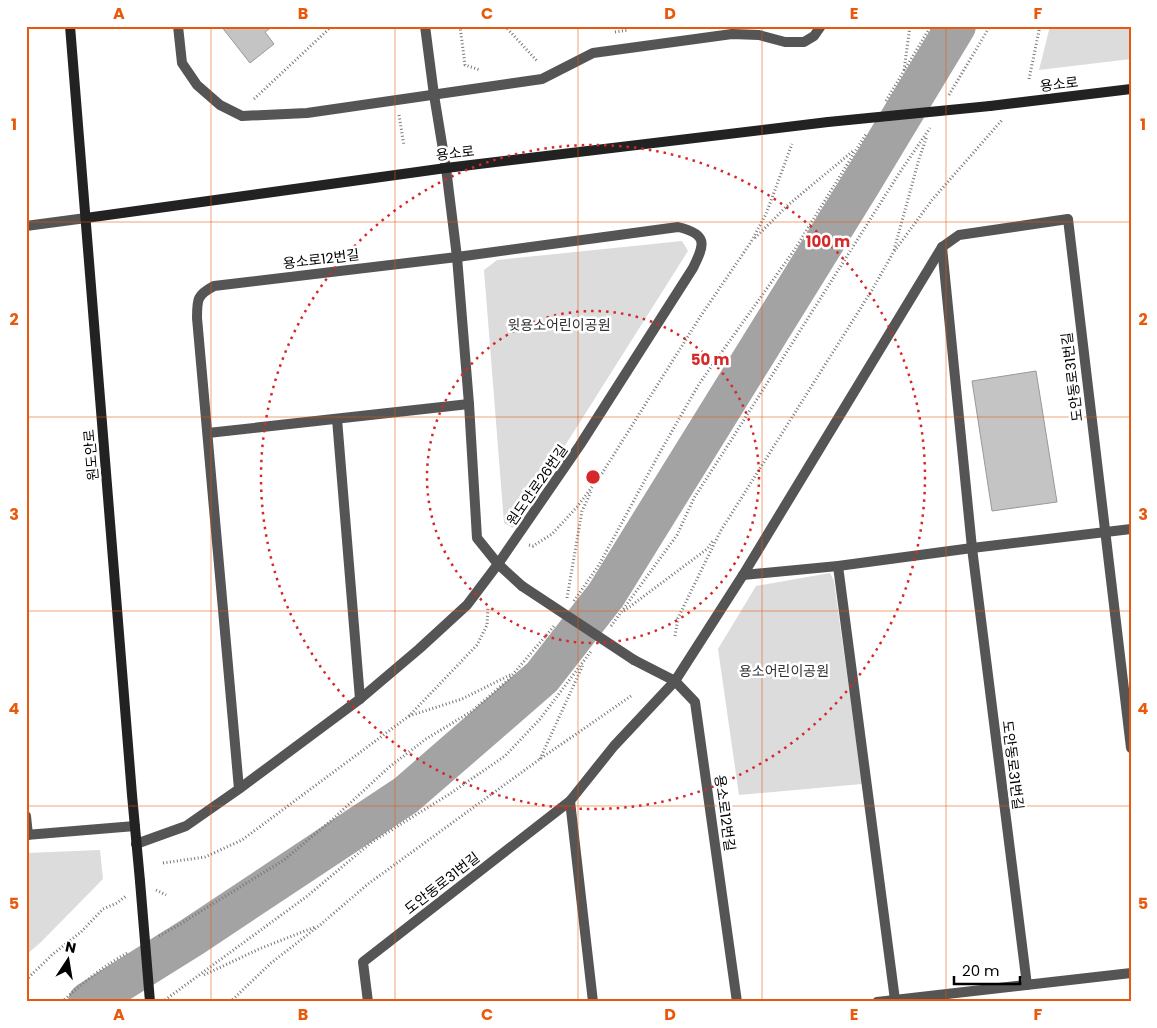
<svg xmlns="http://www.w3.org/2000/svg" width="1157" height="1028" viewBox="0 0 1157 1028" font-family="Poppins,'Noto Sans KR',sans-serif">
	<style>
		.green { fill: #dcdcdc }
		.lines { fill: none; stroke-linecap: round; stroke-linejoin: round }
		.river { stroke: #a3a3a3; stroke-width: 40 }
		.building { fill: #c4c4c4; stroke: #999 }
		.path { stroke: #777; stroke-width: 3; stroke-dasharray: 1 2.5; stroke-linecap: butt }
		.lane { stroke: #555; stroke-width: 10 }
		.street { stroke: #555; stroke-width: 10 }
		.secondary { stroke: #222; stroke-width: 10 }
		.street-bridge { stroke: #555; stroke-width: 10 }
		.secondary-bridge { stroke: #222; stroke-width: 10 }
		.grid { fill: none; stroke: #e8590c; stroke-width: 1; stroke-opacity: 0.55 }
		.ring { fill: none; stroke: #d62828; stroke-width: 2.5; stroke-dasharray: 2.5 5 }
		.labels { text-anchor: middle; stroke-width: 5; stroke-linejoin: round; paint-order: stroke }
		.street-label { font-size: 14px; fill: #000; stroke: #fff }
		.park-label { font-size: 14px; fill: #333; stroke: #fff }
		.centre { fill: #d62828; stroke: #fff; stroke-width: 2.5 }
		.ring-label { font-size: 15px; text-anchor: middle; font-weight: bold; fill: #d62828; stroke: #fff; stroke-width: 5; stroke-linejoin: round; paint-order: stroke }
		.neatline { fill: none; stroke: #e8590c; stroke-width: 2 }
		.grid-label { font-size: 16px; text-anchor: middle; font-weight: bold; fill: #e8590c }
	</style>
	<rect width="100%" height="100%" fill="#fff"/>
	<!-- green -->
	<g class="green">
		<polygon points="1050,26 1131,26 1131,59 1039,70"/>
		<polygon points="682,241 688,251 513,528 504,523 484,270 497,260"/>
		<polygon points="830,573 834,581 862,784 739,795 718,649 756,586"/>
		<polygon points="100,850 103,879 40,943 26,955 26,853"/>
	</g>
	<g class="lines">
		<!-- river -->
		<polyline class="river" points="88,1002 192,937 406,795 542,677 606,595 860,185 956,26"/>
	</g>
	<!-- building -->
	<g class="building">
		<polygon points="221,26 273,26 265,32 274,44 250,63"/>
		<polygon points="1036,371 1057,502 992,511 972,381"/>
	</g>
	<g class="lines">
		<!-- path -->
		<g class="path">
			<polyline points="460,26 465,65 480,70"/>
			<polyline points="505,26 538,62"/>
			<polyline points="615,32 628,30"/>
			<polyline points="904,70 910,26"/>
			<polyline points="1029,79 1040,26"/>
			<polyline points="949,95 990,26"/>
			<polyline points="254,99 332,26"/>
			<polyline points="886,101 931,26"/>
			<polyline points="399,115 404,146"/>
			<polyline points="755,238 788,205 853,151"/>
			<polyline points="894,250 919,159 927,136"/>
			<polyline points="529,545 533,546 552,534 577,507 601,475 700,317 751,242 766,214 792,144"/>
			<polyline points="567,598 582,511 591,492"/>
			<polyline points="574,601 599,565 659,454 699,384 795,249 866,134"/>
			<polyline points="624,611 707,549 713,541"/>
			<polyline points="611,626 677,535 694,498 730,442 900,172 930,128"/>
			<polyline points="675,636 678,618 720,532 872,290 893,253 932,200 1002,120"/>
			<polyline points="409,716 462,699 512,674"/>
			<polyline points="540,759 583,665"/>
			<polyline points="163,863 205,857 242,840 409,716 477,645 487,625 488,607"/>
			<polyline points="156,890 166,895"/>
			<polyline points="159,936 177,926 284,860 333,819 388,768 426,739 472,711 508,680 555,625"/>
			<polyline points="204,975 259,949 315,927"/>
			<polyline points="26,980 53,954 81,932 103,909 117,903 126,896"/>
			<polyline points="165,1000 306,897 372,842 448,795 505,756 540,719 592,650"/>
			<path d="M62,1002c20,-19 43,-37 67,-50"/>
			<polyline points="230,1002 271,963 320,925 368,884 540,759 631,696"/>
		</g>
		<!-- lane -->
		<polyline class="lane" points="178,26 182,63 197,85 220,105 242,116 307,113 542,79 593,53 732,34 759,35 785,42 804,42 814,36 821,26"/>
		<!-- street -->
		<g class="street">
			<polyline points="425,26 434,95 446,168 457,257 469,404 477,538 498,564 522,586"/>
			<polyline points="26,226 86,218"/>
			<polyline points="942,247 972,548 1027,985"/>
			<polyline points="337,419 360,699"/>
			<polyline points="208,433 469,404"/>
			<polyline points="838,566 895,1000"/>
			<polyline points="743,575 838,566 972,548 1131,529"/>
			<polyline points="634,660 675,681 695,702 737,1002"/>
			<polyline points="570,801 593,1002"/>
			<polyline points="26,816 28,835"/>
			<polyline points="26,835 135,826"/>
			<path d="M136,844l50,-18 53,-37 121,-90 59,-50 48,-44 31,-41 82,-119 113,-177c12,-24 15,-34 -15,-41l-221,30 -243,29c-17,9 -17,13 -17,32l42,471"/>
			<polyline points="368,1002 363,962 570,801 614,746 675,681 743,575 942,247 959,235 1068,219 1131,748"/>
			<polyline points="877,1002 1131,973"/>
		</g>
		<!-- secondary -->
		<g class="secondary">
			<polyline points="70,26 132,795 140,881"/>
			<polyline points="990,106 1131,89"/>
			<polyline points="86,218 446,168 828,122"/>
		</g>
		<!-- street-bridge -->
		<polyline class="street-bridge" points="522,586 634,660"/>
		<!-- secondary-bridge -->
		<g class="secondary-bridge">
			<polyline points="828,122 990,106"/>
			<polyline points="140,881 150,1002"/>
		</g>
	</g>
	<!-- grid -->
	<path class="grid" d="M211,26v976M395,26v976M578,26v976M762,26v976M946,26v976M26,222h1105M26,417h1105M26,611h1105M26,806h1105"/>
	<!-- distance rings -->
	<g class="ring">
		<circle cx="593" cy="477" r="166"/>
		<circle cx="593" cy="477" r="332"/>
	</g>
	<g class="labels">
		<!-- street labels -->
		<g class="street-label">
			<text transform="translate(1059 84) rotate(-7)" y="5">용소로</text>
			<text transform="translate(455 153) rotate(-7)" y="5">용소로</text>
			<text transform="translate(321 259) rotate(-7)" y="5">용소로12번길</text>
			<text transform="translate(1072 377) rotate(-97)" y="5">도안동로31번길</text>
			<text transform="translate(91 455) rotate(-95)" y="5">원도안로</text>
			<text transform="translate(537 485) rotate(-55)" y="5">원도안로26번길</text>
			<text transform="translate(1013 765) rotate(83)" y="5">도안동로31번길</text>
			<text transform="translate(725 813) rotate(82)" y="5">용소로12번길</text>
			<text transform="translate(442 883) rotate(-38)" y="5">도안동로31번길</text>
		</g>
		<!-- park labels -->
		<g class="park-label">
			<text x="559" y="330">윗용소어린이공원</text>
			<text x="784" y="676">용소어린이공원</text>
		</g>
	</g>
	<circle cx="593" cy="477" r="8" class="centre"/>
	<g class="ring-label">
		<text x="828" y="247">100 m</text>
		<text x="710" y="365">50 m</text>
	</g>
	<!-- border -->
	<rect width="1157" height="1028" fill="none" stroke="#ffffff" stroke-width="55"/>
	<!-- north arrow -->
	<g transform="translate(68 960) rotate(12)" stroke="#ffffff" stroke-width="4" paint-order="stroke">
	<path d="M0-4L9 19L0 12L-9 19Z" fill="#000000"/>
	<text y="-8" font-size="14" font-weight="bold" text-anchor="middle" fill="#000000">N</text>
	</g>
	<!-- scale -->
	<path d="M954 976v8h66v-8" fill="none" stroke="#000000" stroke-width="2.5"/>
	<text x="962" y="976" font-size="15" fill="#000000" stroke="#ffffff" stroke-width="4" paint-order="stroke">20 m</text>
	<rect x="28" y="28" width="1102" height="972" class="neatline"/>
	<g class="grid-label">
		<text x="119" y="19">A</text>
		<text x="303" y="19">B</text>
		<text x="487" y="19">C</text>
		<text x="670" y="19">D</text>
		<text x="854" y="19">E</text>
		<text x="1038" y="19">F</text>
		<text x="14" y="130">1</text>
		<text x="1143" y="130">1</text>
		<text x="14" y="325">2</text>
		<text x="1143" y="325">2</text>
		<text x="14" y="520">3</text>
		<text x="1143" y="520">3</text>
		<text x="14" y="714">4</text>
		<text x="1143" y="714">4</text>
		<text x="14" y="909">5</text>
		<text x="1143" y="909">5</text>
		<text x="119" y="1020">A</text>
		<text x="303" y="1020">B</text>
		<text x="487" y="1020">C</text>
		<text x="670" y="1020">D</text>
		<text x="854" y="1020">E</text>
		<text x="1038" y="1020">F</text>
	</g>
</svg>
